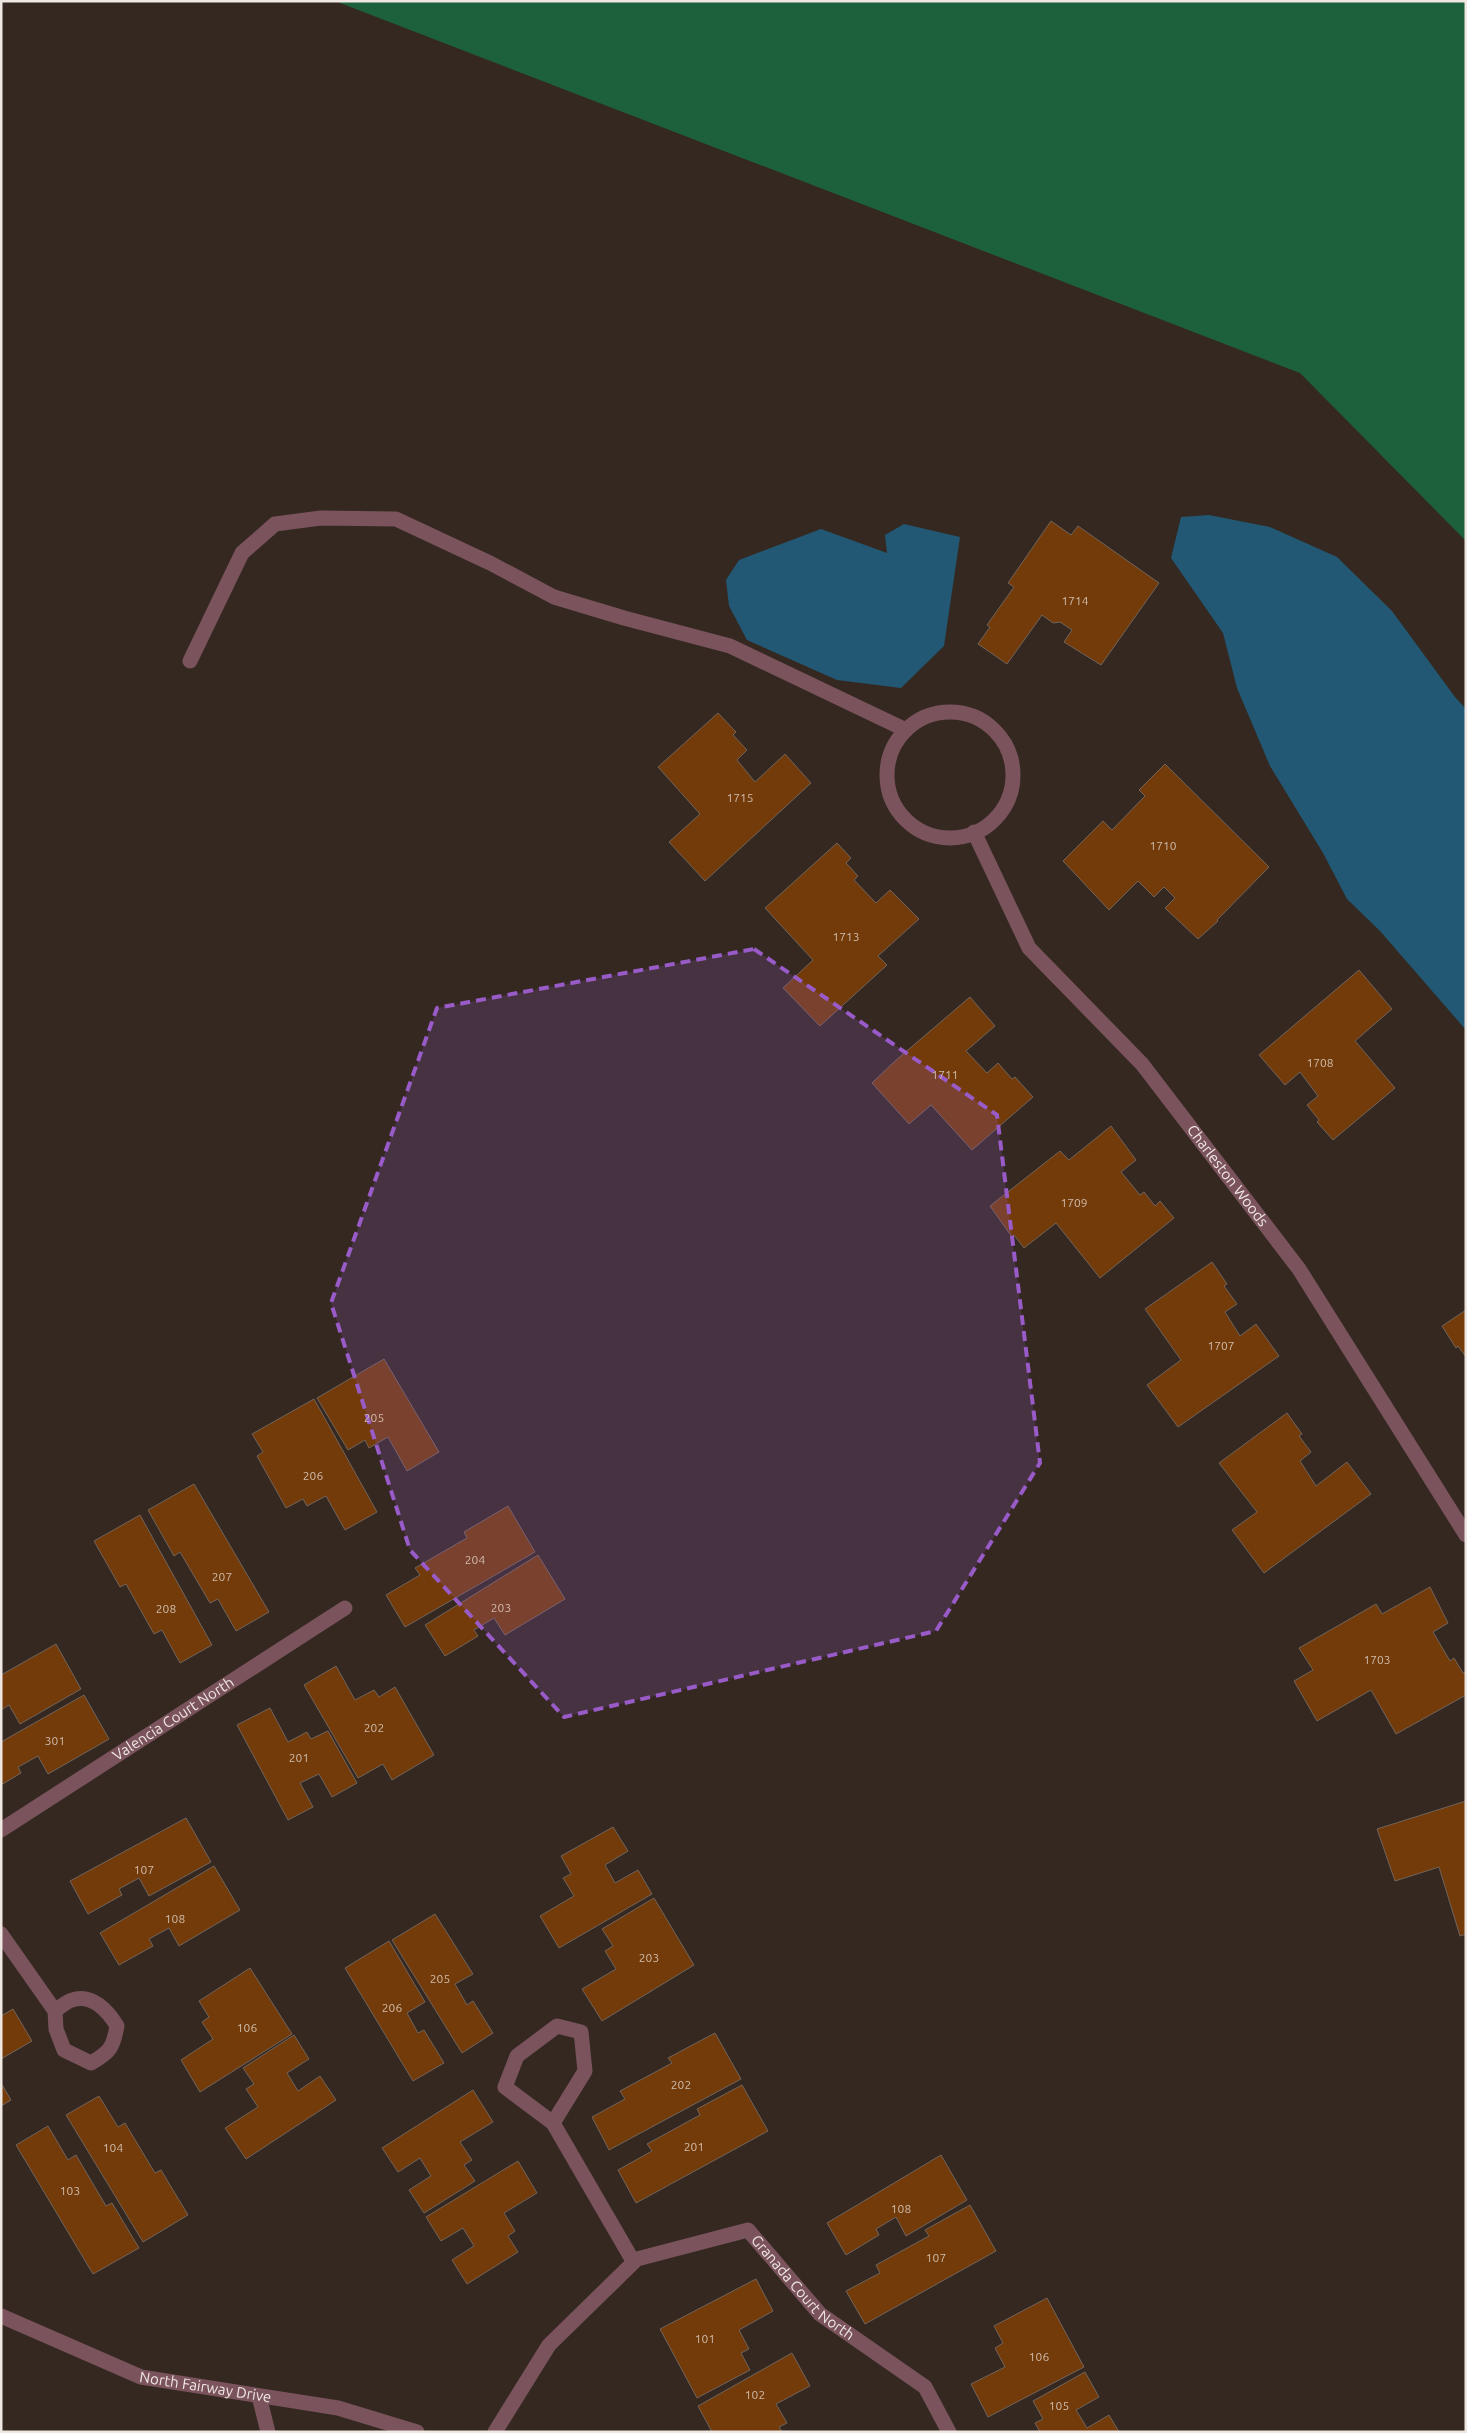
<svg xmlns="http://www.w3.org/2000/svg" width="1467" height="2433" viewBox="0 0 1467 2433" font-family="Ubuntu,sans-serif">
	<style>
		.green { fill: #1d613c }
		.water { fill: #225874 }
		.building { fill: #733b09; stroke: #72645b }
		.lines { fill: none; stroke-linecap: round; stroke-linejoin: round }
		.lane { stroke: #7a535d; stroke-width: 15 }
		.street { stroke: #7a535d; stroke-width: 15 }
		.marked { fill: #985bc8; fill-opacity: 0.2; stroke: #985bc8; stroke-width: 4; stroke-dasharray: 10 6; stroke-linejoin: round }
		.labels { text-anchor: middle; stroke-width: 4.5; stroke-linejoin: round; paint-order: stroke }
		.number-label { font-size: 12px; fill: #d0bcac }
		.street-label { font-size: 15px; fill: #efe7e2; stroke: #18120e }
	</style>
	<rect width="100%" height="100%" fill="#342820"/>
	<!-- green -->
	<polygon class="green" points="335,1 1466,1 1466,541 1300,373"/>
	<!-- water -->
	<g class="water">
		<polygon points="1209,515 1270,527 1337,557 1392,611 1455,697 1466,709 1466,1030 1380,931 1347,899 1323,853 1270,766 1237,688 1223,633 1171,558 1181,517"/>
		<polygon points="904,524 960,537 944,646 901,688 837,680 747,640 729,606 726,580 739,560 821,529 887,553 885,535"/>
	</g>
	<!-- building -->
	<g class="building">
		<polygon points="1051,521 1071,535 1078,526 1159,583 1101,665 1064,642 1072,630 1060,622 1053,623 1042,615 1007,664 978,644 990,627 987,625 1014,587 1008,583"/>
		<polygon points="718,713 736,732 733,735 747,750 737,760 755,782 785,754 811,783 705,881 669,842 700,814 658,767"/>
		<polygon points="1165,764 1269,867 1217,920 1218,921 1198,939 1165,908 1175,898 1164,887 1154,897 1138,881 1109,910 1063,861 1103,821 1112,830 1145,796 1139,790"/>
		<polygon points="837,843 851,858 846,863 858,876 854,880 876,903 890,890 919,919 878,956 887,965 820,1026 783,988 813,960 765,908"/>
		<polygon points="1359,970 1392,1009 1355,1041 1395,1088 1333,1140 1317,1122 1319,1120 1307,1105 1318,1096 1300,1072 1285,1085 1259,1055"/>
		<polygon points="970,997 995,1026 966,1051 987,1073 998,1063 1012,1079 1015,1077 1033,1097 972,1150 931,1105 909,1124 872,1083 895,1061"/>
		<polygon points="1111,1126 1136,1160 1121,1172 1140,1195 1144,1192 1155,1206 1160,1201 1174,1218 1100,1278 1056,1223 1024,1248 1014,1235 1012,1237 990,1206 1060,1151 1069,1160"/>
		<polygon points="1212,1262 1227,1284 1224,1286 1237,1304 1225,1312 1240,1336 1256,1324 1279,1356 1178,1427 1147,1385 1181,1360 1145,1309"/>
		<polygon points="1466,1310 1466,1357 1458,1346 1456,1348 1442,1326"/>
		<polygon points="384,1359 439,1452 407,1471 388,1437 369,1448 365,1440 348,1450 317,1398"/>
		<polygon points="314,1399 377,1512 345,1530 326,1496 307,1506 303,1499 286,1508 257,1456 263,1452 252,1434"/>
		<polygon points="1287,1413 1302,1434 1299,1436 1311,1452 1300,1461 1316,1486 1347,1462 1371,1494 1264,1573 1232,1530 1257,1512 1219,1463"/>
		<polygon points="194,1484 269,1612 236,1631 218,1599 210,1603 180,1552 174,1556 148,1510"/>
		<polygon points="508,1506 535,1552 405,1627 386,1595 420,1575 415,1568 467,1538 464,1532"/>
		<polygon points="140,1515 212,1645 180,1663 162,1630 154,1634 126,1584 120,1587 94,1541"/>
		<polygon points="538,1555 565,1599 505,1635 494,1618 474,1630 478,1636 445,1656 425,1625"/>
		<polygon points="1430,1587 1448,1623 1433,1632 1450,1661 1454,1658 1463,1673 1466,1672 1466,1695 1396,1734 1371,1690 1317,1721 1294,1681 1313,1670 1299,1648 1376,1604 1382,1614"/>
		<polygon points="56,1644 81,1689 20,1724 9,1705 1,1710 1,1675"/>
		<polygon points="336,1666 355,1700 374,1690 379,1697 395,1687 434,1755 392,1780 383,1764 358,1778 304,1685"/>
		<polygon points="84,1695 109,1739 48,1774 38,1756 18,1767 21,1773 1,1785 1,1742"/>
		<polygon points="270,1708 288,1742 307,1732 311,1739 328,1731 357,1783 332,1797 319,1774 300,1783 313,1807 288,1820 237,1725"/>
		<polygon points="1466,1801 1466,1934 1460,1936 1439,1867 1395,1881 1377,1829"/>
		<polygon points="186,1818 211,1862 149,1896 139,1878 119,1889 122,1895 88,1914 70,1881"/>
		<polygon points="613,1827 628,1851 605,1865 615,1883 638,1870 652,1894 559,1948 540,1916 574,1896 563,1878 571,1874 561,1856"/>
		<polygon points="214,1866 240,1910 179,1946 169,1928 149,1939 153,1946 119,1965 100,1933"/>
		<polygon points="654,1898 694,1965 602,2021 582,1989 616,1969 605,1951 613,1946 602,1929"/>
		<polygon points="435,1914 473,1974 455,1984 467,2005 473,2001 493,2033 462,2053 392,1940"/>
		<polygon points="389,1941 425,2002 407,2013 418,2033 424,2030 444,2063 413,2081 345,1968"/>
		<polygon points="250,1968 292,2034 200,2092 181,2060 213,2039 202,2022 209,2017 199,2001"/>
		<polygon points="13,2009 32,2041 1,2059 1,2016"/>
		<polygon points="715,2033 741,2079 609,2150 592,2117 625,2099 620,2091 672,2063 668,2058"/>
		<polygon points="294,2035 309,2059 287,2073 298,2091 320,2076 336,2100 246,2159 225,2128 258,2107 246,2089 254,2084 243,2068"/>
		<polygon points="1,2083 11,2100 1,2106"/>
		<polygon points="742,2085 768,2131 636,2203 618,2170 652,2151 647,2144 700,2115 697,2109"/>
		<polygon points="473,2090 493,2122 460,2142 472,2160 464,2165 475,2181 424,2213 409,2190 431,2176 420,2158 398,2172 382,2148"/>
		<polygon points="99,2096 118,2127 125,2123 155,2173 161,2170 188,2215 143,2242 66,2115"/>
		<polygon points="48,2126 68,2160 76,2155 106,2206 112,2203 139,2248 93,2274 16,2145"/>
		<polygon points="941,2155 967,2200 906,2236 896,2217 876,2229 879,2235 846,2255 827,2223"/>
		<polygon points="518,2161 537,2193 504,2213 515,2231 508,2236 518,2252 467,2284 452,2260 474,2246 463,2228 441,2241 426,2217"/>
		<polygon points="970,2205 996,2251 865,2324 846,2291 880,2273 876,2265 929,2236 925,2230"/>
		<polygon points="756,2279 773,2311 739,2330 749,2349 741,2353 750,2370 697,2398 660,2329"/>
		<polygon points="1047,2298 1084,2367 988,2417 971,2384 1005,2367 995,2348 1003,2343 994,2326"/>
		<polygon points="792,2353 810,2386 776,2404 787,2423 779,2427 782,2432 712,2432 698,2406"/>
		<polygon points="1085,2372 1099,2397 1076,2410 1087,2428 1109,2415 1119,2432 1040,2432 1035,2423 1043,2419 1033,2401"/>
	</g>
	<g class="lines">
		<!-- lane -->
		<g class="lane">
			<polyline points="190,661 242,553 275,524 321,518 396,519 490,563 554,597 624,618 730,646 906,730"/>
			<path d="M1,1934l54,77 1,18 8,21 27,13c19,-11 22,-15 26,-37 -9,-15 -25,-33 -45,-26 -6,2 -12,7 -17,11"/>
			<polyline points="259,2396 268,2432"/>
		</g>
		<!-- street -->
		<g class="street">
			<circle cx="950" cy="775" r="63"/>
			<path id="s1" d="M974,832l55,116 113,116 157,205 167,266"/>
			<path id="s2" d="M1,1830l344,-222"/>
			<polyline points="553,2123 505,2087 517,2056 557,2026 581,2032 585,2071 553,2123 633,2261"/>
			<path id="s3" d="M1,2316l140,61 197,31 79,24"/>
			<path id="s4" d="M495,2432l54,-87 88,-86 111,-29 72,84 105,73 24,45"/>
		</g>
	</g>
	<!-- marked area -->
	<path class="marked" d="M754,949l243,166 43,348 -104,168 -372,86 -154,-167 -79,-247 106,-295z"/>
	<g class="labels">
		<!-- number labels -->
		<g class="number-label">
			<text x="1075" y="605">1714</text>
			<text x="740" y="802">1715</text>
			<text x="1163" y="850">1710</text>
			<text x="846" y="941">1713</text>
			<text x="1320" y="1067">1708</text>
			<text x="945" y="1079">1711</text>
			<text x="1074" y="1207">1709</text>
			<text x="1221" y="1350">1707</text>
			<text x="374" y="1422">205</text>
			<text x="313" y="1480">206</text>
			<text x="475" y="1564">204</text>
			<text x="222" y="1581">207</text>
			<text x="501" y="1612">203</text>
			<text x="166" y="1613">208</text>
			<text x="1377" y="1664">1703</text>
			<text x="374" y="1732">202</text>
			<text x="55" y="1745">301</text>
			<text x="299" y="1762">201</text>
			<text x="144" y="1874">107</text>
			<text x="175" y="1923">108</text>
			<text x="649" y="1962">203</text>
			<text x="440" y="1983">205</text>
			<text x="392" y="2012">206</text>
			<text x="247" y="2032">106</text>
			<text x="681" y="2089">202</text>
			<text x="694" y="2151">201</text>
			<text x="113" y="2152">104</text>
			<text x="70" y="2195">103</text>
			<text x="901" y="2213">108</text>
			<text x="936" y="2262">107</text>
			<text x="705" y="2343">101</text>
			<text x="1039" y="2361">106</text>
			<text x="755" y="2399">102</text>
			<text x="1059" y="2410">105</text>
		</g>
		<!-- street labels -->
		<g class="street-label">
			<text dy="5" stroke="none"><textPath href="#s1" startOffset="431">Charleston Woods</textPath></text>
			<text dy="5" stroke="none"><textPath href="#s2" startOffset="205">Valencia Court North</textPath></text>
			<text dy="5" stroke="none"><textPath href="#s4" startOffset="420">Granada Court North</textPath></text>
			<text dy="5" stroke="none"><textPath href="#s3" startOffset="218">North Fairway Drive</textPath></text>
		</g>
	</g>
	<!-- border -->
	<rect width="1467" height="2433" fill="none" stroke="#efe7e2" stroke-width="5"/>
</svg>
